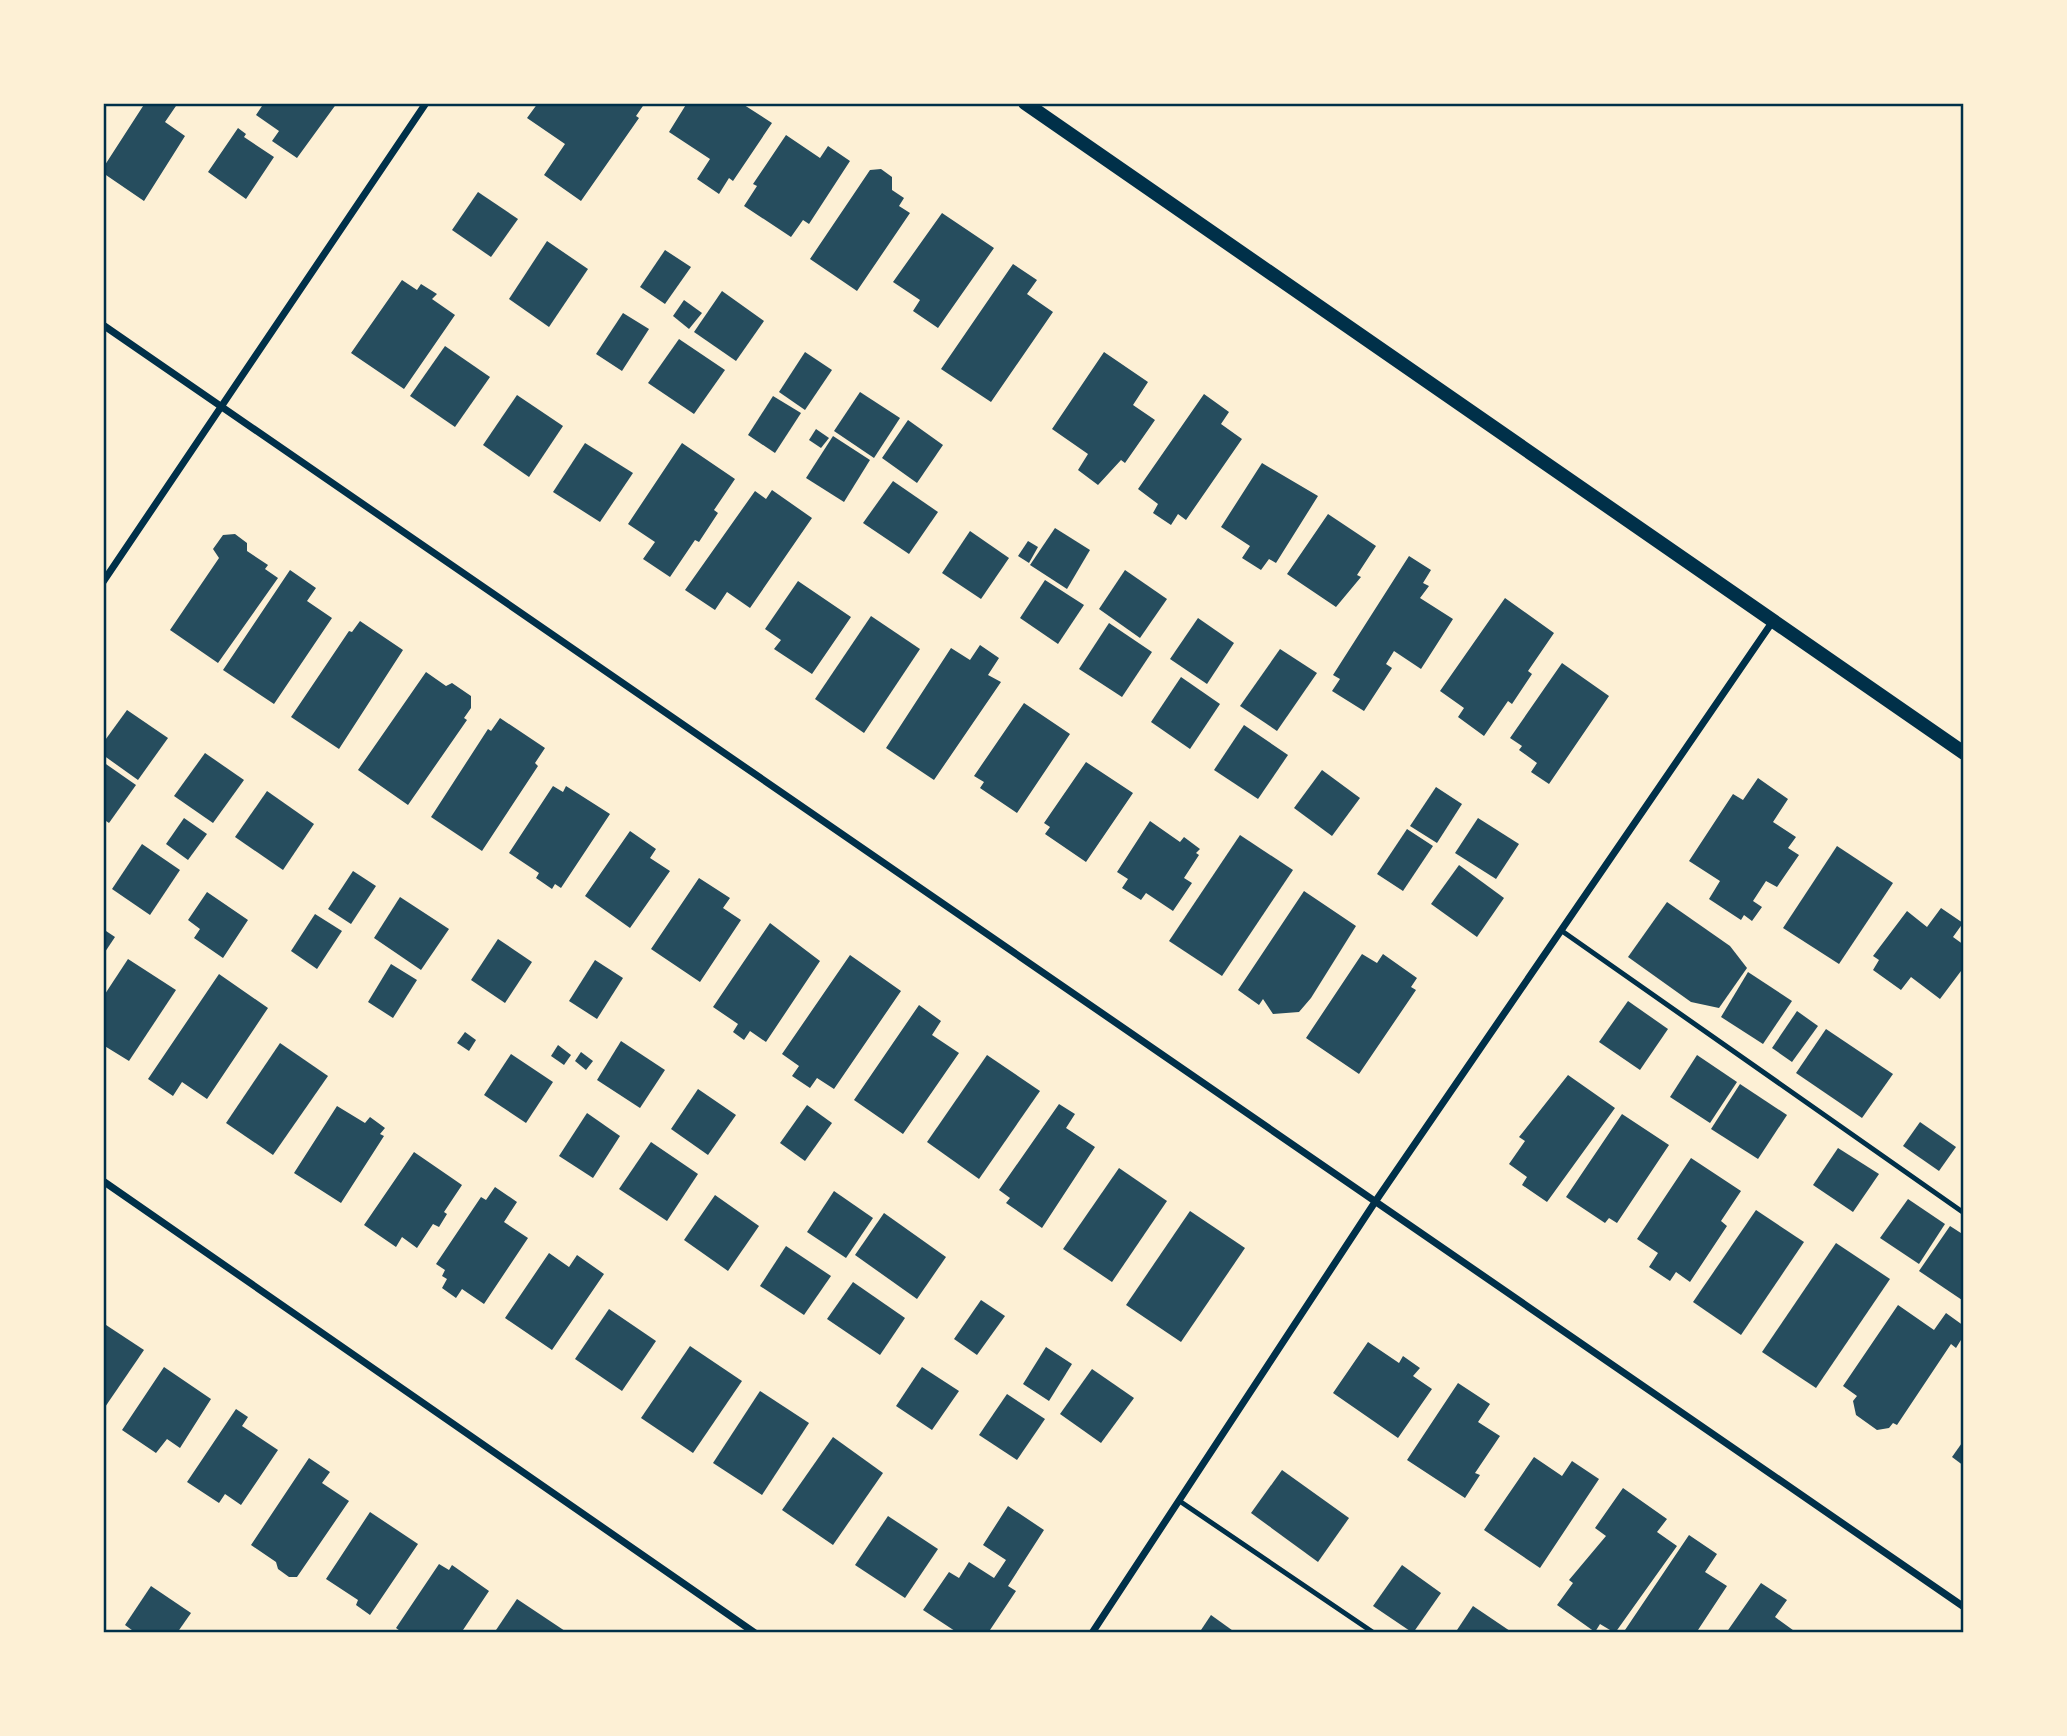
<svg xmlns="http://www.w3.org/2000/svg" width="2067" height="1736" viewBox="0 0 2067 1736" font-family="Poppins,sans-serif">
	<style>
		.building { fill: #264d5e }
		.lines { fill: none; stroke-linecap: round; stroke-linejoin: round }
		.service { stroke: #003049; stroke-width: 5 }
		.minor { stroke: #003049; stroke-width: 7 }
		.secondary { stroke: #003049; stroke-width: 14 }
		.neatline { fill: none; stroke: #003049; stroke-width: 2.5 }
	</style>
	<rect width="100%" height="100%" fill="#fdf0d5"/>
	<!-- building -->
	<g class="building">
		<polygon points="145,103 178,103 165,122 185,136 144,201 103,173 103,168"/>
		<polygon points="264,103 337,103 297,158 272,141 279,131 256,115"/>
		<polygon points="538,103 645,103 636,116 639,118 581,201 544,175 565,144 527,118"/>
		<polygon points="687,103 741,103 772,123 733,181 729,178 719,194 697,179 710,159 669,132"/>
		<polygon points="238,128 246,134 244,137 274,157 246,199 208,172"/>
		<polygon points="786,135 820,158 828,146 850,161 809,224 803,220 791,237 744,206 757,186 753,184"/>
		<polygon points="881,169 892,177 892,190 904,198 899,206 910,213 857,291 810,259 870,170"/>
		<polygon points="478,192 518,219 491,257 452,230"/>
		<polygon points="942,213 994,248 938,328 913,311 920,300 893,282"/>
		<polygon points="547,241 588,269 549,327 509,299"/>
		<polygon points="665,250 691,267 665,304 640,287"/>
		<polygon points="1013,264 1037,280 1027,294 1053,312 991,402 941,369"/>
		<polygon points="402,280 417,290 421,284 437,294 432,299 455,315 404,389 351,353"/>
		<polygon points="722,291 764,321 736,361 694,332"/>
		<polygon points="684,300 702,313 689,329 673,316"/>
		<polygon points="623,313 649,329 622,371 596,354"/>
		<polygon points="679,339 725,370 694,414 648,383"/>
		<polygon points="445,346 490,377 455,427 410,396"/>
		<polygon points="805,352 832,370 805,410 779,392"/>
		<polygon points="1104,352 1148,382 1133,405 1155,420 1125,463 1121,460 1098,485 1078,470 1088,454 1052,429"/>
		<polygon points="860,392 900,418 874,458 834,431"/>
		<polygon points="1204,394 1229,412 1221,424 1242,439 1186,520 1178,514 1171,525 1153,513 1158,504 1138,489"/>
		<polygon points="517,395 563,426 529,477 483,445"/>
		<polygon points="773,396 801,413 775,453 748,435"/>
		<polygon points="908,420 943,445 917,483 882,458"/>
		<polygon points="816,429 829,438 821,448 809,440"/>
		<polygon points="833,436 870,460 844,502 806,478"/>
		<polygon points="585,443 633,473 600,522 553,492"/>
		<polygon points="682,443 735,479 714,510 718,513 699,542 695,540 670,577 643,559 655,542 628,524"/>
		<polygon points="1262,463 1318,496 1276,563 1269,559 1261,570 1242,558 1250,546 1221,527"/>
		<polygon points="893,481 938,512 909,554 863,523"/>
		<polygon points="772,490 812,518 750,608 727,592 715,610 685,590 755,491 766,499"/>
		<polygon points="1328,514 1376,546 1357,575 1361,577 1336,607 1287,574"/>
		<polygon points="1055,528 1090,550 1067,589 1030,565"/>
		<polygon points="970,531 1009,558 981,599 942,573"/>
		<polygon points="235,534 247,543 247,551 268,565 265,569 278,578 218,663 170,630 219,558 213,549 223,535"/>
		<polygon points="1028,541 1038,547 1029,563 1018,556"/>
		<polygon points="1409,556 1431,570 1423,583 1429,586 1420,598 1453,619 1421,669 1394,651 1386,664 1392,668 1364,711 1332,691 1340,679 1333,675"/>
		<polygon points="290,570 316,588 307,601 332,618 274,704 223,670"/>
		<polygon points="1125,570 1167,599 1140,638 1099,609"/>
		<polygon points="1045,580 1084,605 1058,644 1020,618"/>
		<polygon points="798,581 851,617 812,674 774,649 781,640 765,629"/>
		<polygon points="1505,598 1554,633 1528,671 1532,674 1512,704 1508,701 1484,736 1458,717 1464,708 1440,691"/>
		<polygon points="871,616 920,649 864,733 815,699"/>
		<polygon points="1198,618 1234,643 1207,684 1170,659"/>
		<polygon points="360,621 403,650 339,749 291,717 349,631 352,632"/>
		<polygon points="1109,623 1152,652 1122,697 1079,669"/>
		<polygon points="980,645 999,658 988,675 1001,682 934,780 886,748 951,648 970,660"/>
		<polygon points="1280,649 1317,673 1277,731 1240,706"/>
		<polygon points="1562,663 1609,696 1549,784 1531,772 1537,763 1519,750 1522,746 1510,738"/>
		<polygon points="426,672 446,686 452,683 471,696 471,708 464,718 467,720 408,805 358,770"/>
		<polygon points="1181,677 1220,704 1190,749 1151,722"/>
		<polygon points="1024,703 1070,734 1017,813 980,788 984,782 974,776"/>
		<polygon points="127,710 168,738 138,780 103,755 103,743"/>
		<polygon points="500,718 545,748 535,763 538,766 482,851 431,817 488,729 491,731"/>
		<polygon points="1244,725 1288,755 1258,799 1214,770"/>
		<polygon points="205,753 244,780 213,823 174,796"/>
		<polygon points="103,762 136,785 109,823 103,819"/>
		<polygon points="1086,762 1133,793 1086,862 1045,834 1050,827 1044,823"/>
		<polygon points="1322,770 1360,798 1332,836 1294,808"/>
		<polygon points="1758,778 1788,799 1773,822 1796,837 1788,848 1799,855 1777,887 1766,881 1753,901 1762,907 1752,921 1744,915 1741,920 1709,899 1720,881 1689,861 1733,794 1743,800"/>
		<polygon points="553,786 563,792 566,786 610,814 561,888 555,884 552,889 536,878 539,873 509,853"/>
		<polygon points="1436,787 1462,804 1437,843 1410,826"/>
		<polygon points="267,791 314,824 283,870 235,837"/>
		<polygon points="184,818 207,834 188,860 166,844"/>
		<polygon points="1478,818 1519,844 1496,879 1455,853"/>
		<polygon points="1150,821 1180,842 1184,837 1200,849 1196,853 1199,855 1184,878 1192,883 1173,911 1146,893 1141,900 1122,888 1128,879 1117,872"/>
		<polygon points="1407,829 1433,846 1403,891 1377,874"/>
		<polygon points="630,831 656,849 650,858 670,871 630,928 585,896"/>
		<polygon points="1240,835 1293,870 1222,976 1169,941"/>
		<polygon points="142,844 180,870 150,915 112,889"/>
		<polygon points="1837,846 1893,883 1839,964 1783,928"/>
		<polygon points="1459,865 1504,898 1477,937 1431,904"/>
		<polygon points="353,871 376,886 351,924 328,909"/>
		<polygon points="699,878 730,898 723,908 741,920 700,982 651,949"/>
		<polygon points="1304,891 1356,926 1311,998 1299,1012 1273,1014 1263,999 1259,1005 1238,990"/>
		<polygon points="207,892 248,920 223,958 194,938 200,929 188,920"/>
		<polygon points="400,897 449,929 421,970 374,938"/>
		<polygon points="1667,902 1730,946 1747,968 1719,1008 1691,1002 1628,957"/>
		<polygon points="1941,908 1963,923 1953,937 1964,945 1964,967 1940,999 1911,977 1901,990 1873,970 1879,960 1873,956 1907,911 1927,927"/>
		<polygon points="315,914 342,931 317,969 291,951"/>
		<polygon points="770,923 820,961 766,1042 750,1031 744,1040 733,1032 738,1024 713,1007"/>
		<polygon points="103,929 115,937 103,955"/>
		<polygon points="498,939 532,962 505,1003 471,980"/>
		<polygon points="1362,954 1377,963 1383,954 1417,978 1411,987 1416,990 1359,1074 1306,1038"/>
		<polygon points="850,955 901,991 834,1089 817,1078 810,1088 792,1076 799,1066 782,1054"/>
		<polygon points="128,959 176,990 129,1061 103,1045 103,997"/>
		<polygon points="595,960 623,978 597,1019 569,1001"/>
		<polygon points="391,964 417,980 393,1018 368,1002"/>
		<polygon points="1748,972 1792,1001 1763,1044 1721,1017"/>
		<polygon points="219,974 268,1008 207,1099 182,1082 173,1096 148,1079"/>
		<polygon points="1628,1001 1668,1029 1640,1070 1599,1042"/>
		<polygon points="919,1005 941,1021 932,1035 959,1053 903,1134 854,1100"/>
		<polygon points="1797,1011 1818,1026 1792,1062 1772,1048"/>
		<polygon points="1826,1029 1893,1074 1862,1118 1796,1073"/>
		<polygon points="465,1032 476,1040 469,1051 457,1043"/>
		<polygon points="621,1041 665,1070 640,1108 597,1080"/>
		<polygon points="280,1043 328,1076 273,1155 226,1123"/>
		<polygon points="558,1045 571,1055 564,1065 551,1056"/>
		<polygon points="581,1052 593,1061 586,1070 575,1061"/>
		<polygon points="511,1054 553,1082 526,1123 484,1095"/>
		<polygon points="987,1055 1040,1091 979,1179 927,1142"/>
		<polygon points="1697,1055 1737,1082 1710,1123 1670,1097"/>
		<polygon points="1568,1075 1615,1108 1547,1202 1522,1185 1527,1177 1509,1164 1525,1141 1519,1137"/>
		<polygon points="1740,1084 1787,1115 1758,1159 1711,1129"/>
		<polygon points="698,1089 736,1115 708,1155 671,1129"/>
		<polygon points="1059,1104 1075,1114 1066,1128 1095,1147 1042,1228 1006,1203 1010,1198 999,1190"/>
		<polygon points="807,1105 832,1123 805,1161 780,1143"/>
		<polygon points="337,1106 365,1123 370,1117 385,1128 380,1134 384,1136 341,1203 294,1173"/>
		<polygon points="587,1113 620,1136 593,1178 559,1156"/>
		<polygon points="1622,1114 1669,1145 1617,1223 1609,1218 1605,1223 1566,1197"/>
		<polygon points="1920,1122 1956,1147 1939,1171 1903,1146"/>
		<polygon points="651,1142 698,1174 667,1221 619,1189"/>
		<polygon points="1838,1148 1879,1174 1853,1212 1813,1185"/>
		<polygon points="414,1152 462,1185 444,1212 447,1214 439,1227 433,1224 417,1248 402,1237 396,1247 364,1225"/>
		<polygon points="1691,1158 1741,1191 1721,1221 1727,1226 1690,1282 1676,1272 1670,1281 1649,1267 1658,1253 1637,1239"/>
		<polygon points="1119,1168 1167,1201 1112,1282 1063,1249"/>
		<polygon points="495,1187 517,1202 504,1222 528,1238 484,1304 462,1289 456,1298 442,1288 447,1279 442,1276 445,1270 436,1264 481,1197 486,1200"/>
		<polygon points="834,1191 873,1218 846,1258 807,1232"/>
		<polygon points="715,1195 759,1226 728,1271 684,1240"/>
		<polygon points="1908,1199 1945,1224 1919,1264 1880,1238"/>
		<polygon points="1756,1210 1804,1242 1741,1335 1693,1302"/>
		<polygon points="1190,1211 1245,1248 1181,1342 1126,1305"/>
		<polygon points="884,1213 946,1257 917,1299 855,1255"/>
		<polygon points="1950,1226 1964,1235 1962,1300 1919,1271"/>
		<polygon points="1836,1243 1890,1279 1816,1388 1762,1352"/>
		<polygon points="786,1246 831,1276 804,1315 760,1286"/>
		<polygon points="549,1253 569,1267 577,1255 604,1274 552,1350 505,1318"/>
		<polygon points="853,1282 905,1318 880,1355 827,1319"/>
		<polygon points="981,1300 1005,1316 977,1355 954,1339"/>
		<polygon points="1898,1305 1934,1330 1946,1313 1964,1326 1964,1335 1956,1348 1951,1344 1897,1425 1893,1423 1889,1428 1877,1430 1856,1415 1853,1401 1857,1396 1843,1386"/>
		<polygon points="609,1309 656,1341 622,1391 575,1359"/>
		<polygon points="103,1323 144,1350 103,1410"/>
		<polygon points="1368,1342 1399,1363 1403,1356 1420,1368 1413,1376 1432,1389 1398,1438 1333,1393"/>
		<polygon points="690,1346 742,1381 693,1453 641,1418"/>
		<polygon points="1046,1347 1072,1364 1049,1401 1023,1384"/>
		<polygon points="164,1367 211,1399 180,1448 167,1439 156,1453 122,1430"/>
		<polygon points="922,1367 959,1391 932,1430 896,1406"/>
		<polygon points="1092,1369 1134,1398 1101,1443 1060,1414"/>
		<polygon points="1458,1383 1490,1404 1478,1422 1500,1436 1475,1473 1480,1475 1465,1498 1407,1460"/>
		<polygon points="760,1391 809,1423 762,1495 713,1463"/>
		<polygon points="1007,1394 1045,1419 1017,1460 979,1435"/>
		<polygon points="236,1409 248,1417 242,1426 278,1450 241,1505 225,1494 219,1503 187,1482"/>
		<polygon points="833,1437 883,1473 833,1545 782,1510"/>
		<polygon points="1964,1440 1964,1466 1952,1457"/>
		<polygon points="1534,1457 1562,1476 1572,1461 1599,1479 1540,1568 1484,1530"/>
		<polygon points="309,1458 330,1472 322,1483 349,1501 297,1577 289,1577 278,1569 276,1562 251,1545"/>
		<polygon points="1282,1470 1349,1518 1318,1562 1251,1513"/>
		<polygon points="1623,1488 1667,1519 1657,1532 1677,1546 1615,1633 1600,1624 1595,1632 1557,1605 1573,1583 1569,1580 1606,1536 1595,1528"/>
		<polygon points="1008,1506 1044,1530 1008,1586 1016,1591 988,1633 958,1633 923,1610 949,1572 959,1578 969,1562 994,1578 1006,1560 983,1545"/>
		<polygon points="370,1512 418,1544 370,1615 356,1605 358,1600 326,1579"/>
		<polygon points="888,1516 938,1549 905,1598 855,1565"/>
		<polygon points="1689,1535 1717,1554 1705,1572 1727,1586 1696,1633 1623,1633"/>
		<polygon points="439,1564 449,1570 452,1565 489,1591 461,1633 403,1633 396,1628"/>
		<polygon points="1402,1565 1441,1593 1413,1633 1373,1606"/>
		<polygon points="1761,1583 1787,1600 1775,1617 1797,1633 1726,1633"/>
		<polygon points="151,1586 191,1613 177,1633 136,1633 125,1625"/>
		<polygon points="517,1599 565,1631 494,1633"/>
		<polygon points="1473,1606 1513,1633 1455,1633"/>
		<polygon points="1211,1615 1236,1633 1199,1633"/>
	</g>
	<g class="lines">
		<!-- service -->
		<g class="service">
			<polyline points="1562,931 1964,1213"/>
			<polyline points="1181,1502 1374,1633"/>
		</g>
		<!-- minor -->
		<g class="minor">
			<polyline points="103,325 1964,1607"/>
			<polyline points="103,582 426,103"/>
			<polyline points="103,1181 755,1633"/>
			<polyline points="1092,1633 1375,1202 1773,621"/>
		</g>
		<!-- secondary -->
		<polyline class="secondary" points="1025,103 1964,753"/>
	</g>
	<!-- border -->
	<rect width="2067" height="1736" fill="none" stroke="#fdf0d5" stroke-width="210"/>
	<rect x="105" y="105" width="1857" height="1526" class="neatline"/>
</svg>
